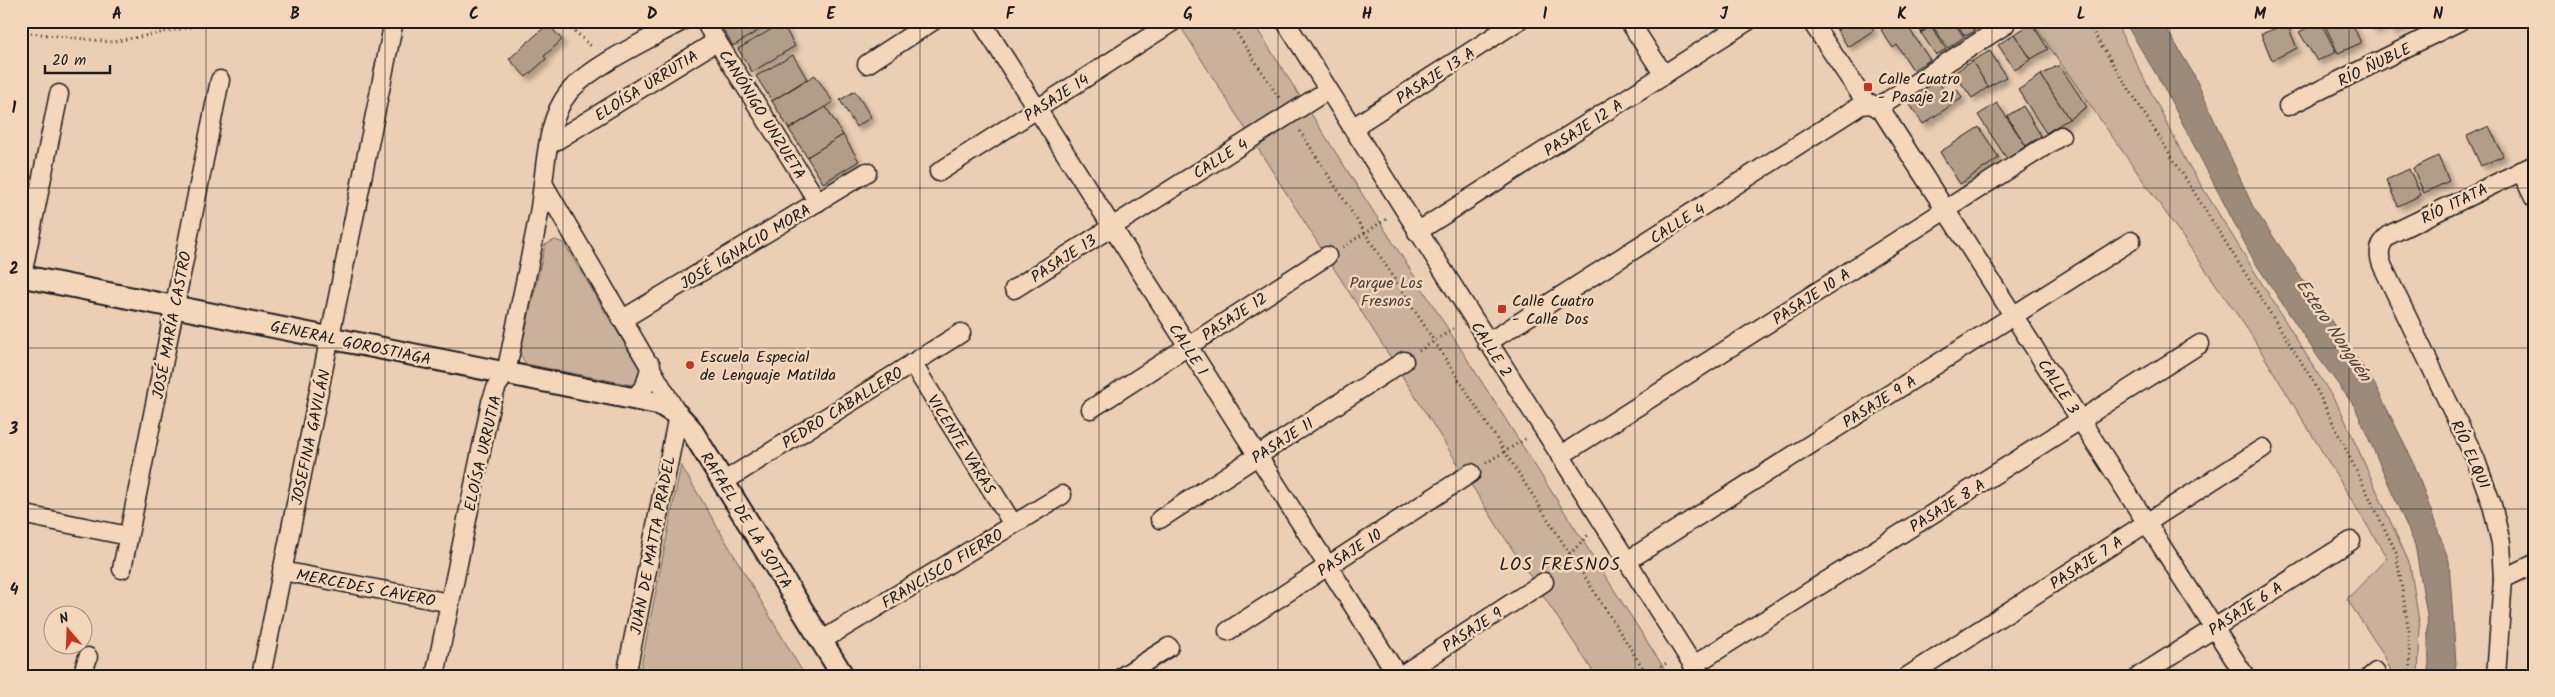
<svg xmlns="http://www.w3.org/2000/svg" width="2555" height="697" viewBox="0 0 2555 697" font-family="Kalam,sans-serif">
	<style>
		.green { fill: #c9b19b; stroke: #72665c }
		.water { fill: #9c8a7a; stroke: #695e54 }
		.building { fill: #b29d89; stroke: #1c1c1c; filter: url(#shadow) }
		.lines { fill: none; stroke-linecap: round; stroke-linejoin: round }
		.minor-casing { stroke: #1c1c1c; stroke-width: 21 }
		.tertiary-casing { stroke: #1c1c1c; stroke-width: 25 }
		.path { stroke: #1c1c1c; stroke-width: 3; stroke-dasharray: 1 4; stroke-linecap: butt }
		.minor { stroke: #f4d6ba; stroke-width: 18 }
		.tertiary { stroke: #f4d6ba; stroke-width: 21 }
		.grid { fill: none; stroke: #1c1c1c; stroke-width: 1; stroke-opacity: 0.55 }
		.poi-dot { fill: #c8321e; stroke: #f4d6ba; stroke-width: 2 }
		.labels { text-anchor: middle; stroke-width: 5; stroke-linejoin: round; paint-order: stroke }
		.street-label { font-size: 16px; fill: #1c1c1c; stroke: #f4d6ba }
		.poi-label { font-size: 16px; fill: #1c1c1c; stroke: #f4d6ba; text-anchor: start }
		.park-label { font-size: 16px; fill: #47413c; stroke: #f4d6ba }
		.water-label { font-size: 18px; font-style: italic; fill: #49423d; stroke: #f4d6ba }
		.neighbourhood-label { font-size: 18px; letter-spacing: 1px; fill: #1c1c1c; stroke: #f4d6ba }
		.neatline { fill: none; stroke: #1c1c1c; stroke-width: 2 }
		.grid-label { font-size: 16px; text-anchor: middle; font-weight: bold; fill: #1c1c1c }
	</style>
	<defs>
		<filter id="shadow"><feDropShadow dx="4.5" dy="4.5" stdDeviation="2.5" flood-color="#0004"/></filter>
	</defs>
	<rect width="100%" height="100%" fill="#ebcfb4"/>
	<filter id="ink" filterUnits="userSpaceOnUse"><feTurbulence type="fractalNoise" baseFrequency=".02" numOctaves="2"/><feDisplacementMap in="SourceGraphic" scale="10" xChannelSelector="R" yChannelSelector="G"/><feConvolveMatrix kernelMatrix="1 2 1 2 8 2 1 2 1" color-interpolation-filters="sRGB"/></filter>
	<g filter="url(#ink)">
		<!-- green -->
		<g class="green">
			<polygon points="1177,21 1252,21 1669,676 1596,676 1505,538"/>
			<polygon points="2031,21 2115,21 2186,161 2341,411 2410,565 2420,627 2418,676 2393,676 2384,655 2347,599 2387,558 2248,330"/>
			<polygon points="555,240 564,243 642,373 632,385 526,364 520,354 545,245"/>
			<polygon points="681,465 805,676 639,676"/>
		</g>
		<!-- water -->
		<polygon class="water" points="2124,21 2162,21 2194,75 2253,207 2375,385 2413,461 2449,561 2456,663 2454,676 2427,676 2429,663 2427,615 2415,545 2355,407 2318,357 2254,261 2162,84"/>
		<!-- building -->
		<g class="building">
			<polygon points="718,21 774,21 733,46"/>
			<polygon points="1832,21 1850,21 1837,30"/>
			<polygon points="1850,21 1867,21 1874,30 1848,47 1837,30"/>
			<polygon points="1894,21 1904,21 1930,60 1913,70 1897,45 1893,48 1881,30"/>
			<polygon points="1917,21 1953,21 1964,37 1948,48 1931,24 1921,32 1914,23"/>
			<polygon points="1955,21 1968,21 1975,31 1965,36"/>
			<polygon points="2320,21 2336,52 2317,61 2299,32"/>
			<polygon points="2323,21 2351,21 2361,43 2338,53"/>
			<polygon points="2369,21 2384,21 2386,25 2374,30"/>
			<polygon points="2387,21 2412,21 2392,31"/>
			<polygon points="782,23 795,46 752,72 738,49"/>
			<polygon points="548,24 562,40 544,56 546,59 526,77 509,59"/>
			<polygon points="2032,24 2048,49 2031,59 2014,34"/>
			<polygon points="2287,24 2297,48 2272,60 2261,34"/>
			<polygon points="1931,26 1946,49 1936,55 1921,33"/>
			<polygon points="2014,34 2031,59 2015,70 1998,45"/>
			<polygon points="1990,51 2006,77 1988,87 1972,61"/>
			<polygon points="793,55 807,79 772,101 756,76"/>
			<polygon points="1972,61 1988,87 1972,98 1954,73"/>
			<polygon points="2059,65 2087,107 2069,119 2041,75"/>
			<polygon points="815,75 833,102 789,129 772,101"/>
			<polygon points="2041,75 2069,119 2046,133 2018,90"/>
			<polygon points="1937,79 1946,94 1957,89 1962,98 1923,124 1907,100"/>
			<polygon points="855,91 871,117 856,127 840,100"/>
			<polygon points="1997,103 2026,146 2007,159 1978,115"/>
			<polygon points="2023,106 2041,136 2026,146 2007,116"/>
			<polygon points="826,107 843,135 807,157 789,129"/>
			<polygon points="2489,126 2503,156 2481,166 2467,136"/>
			<polygon points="1979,127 1999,158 1960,184 1940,152"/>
			<polygon points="843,135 859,161 823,183 807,157"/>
			<polygon points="2438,156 2449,181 2424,193 2413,168"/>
			<polygon points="2409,169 2421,195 2398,206 2386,180"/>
		</g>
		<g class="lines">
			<defs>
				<g id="minor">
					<polyline points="981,21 1398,676"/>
					<polyline points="1285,21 1700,676"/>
					<polyline points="1629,21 1664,75"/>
					<polyline points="1811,21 1867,104"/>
					<polyline points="708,27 818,202"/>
					<polyline points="867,64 933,21"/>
					<polyline points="2288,106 2460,21"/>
					<polyline points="1878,107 2005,25"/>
					<polyline points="1352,128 1518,21"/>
					<polyline points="549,145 717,41"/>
					<polyline points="2521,171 2534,198"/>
					<polyline points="939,172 1174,21"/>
					<polyline points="544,185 678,415 626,676"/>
					<polyline points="1417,232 1748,21"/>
					<polyline points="21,280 59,94"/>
					<polyline points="1014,289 1328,90"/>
					<polyline points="623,319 867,172"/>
					<polyline points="1487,343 1861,105 1872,104 1882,111 2245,676"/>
					<polyline points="912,363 1013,524"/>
					<polyline points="634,398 645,386 651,365"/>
					<polyline points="1091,409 1327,256"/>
					<polyline points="1560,456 2061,136"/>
					<polyline points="723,482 961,333"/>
					<polyline points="21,514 128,536"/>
					<polyline points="1160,519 1404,361"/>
					<polyline points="1627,561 2131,241"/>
					<polyline points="122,569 220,80"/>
					<polyline points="282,571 450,603"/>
					<polyline points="2503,579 2534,564"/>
					<polyline points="1228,631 1471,473"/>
					<polyline points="821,641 1062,495"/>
					<polyline points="1694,665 2200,344"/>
					<polyline points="82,676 88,657"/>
					<polyline points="261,676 394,21"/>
					<path d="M435,676l56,-274 6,-16 9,-13c11,-53 23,-107 33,-160 7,-37 5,-91 30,-121 23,-27 81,-53 113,-71"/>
					<polyline points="1123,676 1169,647"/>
					<polyline points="1400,676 1544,582"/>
					<polyline points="1908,676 2263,448"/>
					<polyline points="2139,676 2351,541"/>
					<polyline points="2371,676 2376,672"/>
					<path d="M2496,676l7,-97 -2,-36 -9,-38 -17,-47 -92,-191c-6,-13 -4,-25 8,-33l143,-69"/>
				</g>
				<polyline id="tertiary" points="21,276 660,404 678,415 690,428 843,676"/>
			</defs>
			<!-- minor casing -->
			<use href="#minor" class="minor-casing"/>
			<!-- tertiary casing -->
			<use href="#tertiary" class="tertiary-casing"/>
			<!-- path -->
			<g class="path">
				<polyline points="564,21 593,48"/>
				<polyline points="1229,21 1279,98"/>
				<polyline points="2086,21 2310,376 2396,552 2409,632 2410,676"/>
				<polyline points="21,32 112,42 222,21"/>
				<polyline points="1300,131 1648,676"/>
				<polyline points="1343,247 1388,218"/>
				<polyline points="1419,351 1456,327"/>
				<polyline points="1486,463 1527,438"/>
				<polyline points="1556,569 1588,535"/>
				<polyline points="1643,676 1669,662"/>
			</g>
			<!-- minor -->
			<use href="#minor" class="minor"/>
			<!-- tertiary -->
			<use href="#tertiary" class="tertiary"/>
		</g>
	</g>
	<!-- grid -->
	<path class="grid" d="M206,21v655M385,21v655M563,21v655M742,21v655M920,21v655M1099,21v655M1278,21v655M1456,21v655M1635,21v655M1813,21v655M1992,21v655M2170,21v655M2349,21v655M21,188h2513M21,348h2513M21,509h2513"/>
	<!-- markers -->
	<g class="poi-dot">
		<rect x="1863" y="82" width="10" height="10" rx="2.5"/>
		<rect x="1497" y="304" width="10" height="10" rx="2.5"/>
		<circle cx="690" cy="365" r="5"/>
	</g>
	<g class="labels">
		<!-- street labels -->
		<g class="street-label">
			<text transform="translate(2374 64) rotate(-26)" y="6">RÍO ÑUBLE</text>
			<text transform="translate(1435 75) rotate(-33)" y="6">PASAJE 13 A</text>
			<text transform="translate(646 85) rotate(-32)" y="6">ELOÍSA URRUTIA</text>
			<text transform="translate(1056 97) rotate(-33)" y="6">PASAJE 14</text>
			<text transform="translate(763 114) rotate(58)" y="6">CANÓNIGO UNZUETA</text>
			<text transform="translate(1583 127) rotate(-33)" y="6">PASAJE 12 A</text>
			<text transform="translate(1220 158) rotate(-32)" y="6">CALLE 4</text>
			<text transform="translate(2454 203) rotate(-26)" y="6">RÍO ITATA</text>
			<text transform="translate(1677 223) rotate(-32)" y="6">CALLE 4</text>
			<text transform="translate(745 246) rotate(-31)" y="6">JOSÉ IGNACIO MORA</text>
			<text transform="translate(1063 258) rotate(-33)" y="6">PASAJE 13</text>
			<text transform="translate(1811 296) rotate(-33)" y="6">PASAJE 10 A</text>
			<text transform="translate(1234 316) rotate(-33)" y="6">PASAJE 12</text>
			<text transform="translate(171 325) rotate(-79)" y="6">JOSÉ MARÍA CASTRO</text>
			<text transform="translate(351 342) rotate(12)" y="6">GENERAL GOROSTIAGA</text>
			<text transform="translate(1189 349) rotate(57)" y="6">CALLE 1</text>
			<text transform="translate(1492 349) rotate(58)" y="6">CALLE 2</text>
			<text transform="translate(2059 386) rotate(57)" y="6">CALLE 3</text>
			<text transform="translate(1879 401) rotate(-32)" y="6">PASAJE 9 A</text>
			<text transform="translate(842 407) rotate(-32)" y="6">PEDRO CABALLERO</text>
			<text transform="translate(310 437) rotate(-78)" y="6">JOSEFINA GAVILÁN</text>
			<text transform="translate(1282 440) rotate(-33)" y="6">PASAJE 11</text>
			<text transform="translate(962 444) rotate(58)" y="6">VICENTE VARAS</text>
			<text transform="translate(482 453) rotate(-77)" y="6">ELOÍSA URRUTIA</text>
			<text transform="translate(2471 454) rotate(66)" y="6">RÍO ELQUI</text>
			<text transform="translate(1947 505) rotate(-32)" y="6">PASAJE 8 A</text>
			<text transform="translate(747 520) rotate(58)" y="6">RAFAEL DE LA SOTTA</text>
			<text transform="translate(652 545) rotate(-79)" y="6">JUAN DE MATTA PRADEL</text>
			<text transform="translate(1349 552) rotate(-33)" y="6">PASAJE 10</text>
			<text transform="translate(2086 562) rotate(-33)" y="6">PASAJE 7 A</text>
			<text transform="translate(942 568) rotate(-31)" y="6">FRANCISCO FIERRO</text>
			<text transform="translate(366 587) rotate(11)" y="6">MERCEDES CAVERO</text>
			<text transform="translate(2245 608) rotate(-33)" y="6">PASAJE 6 A</text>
			<text transform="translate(1472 629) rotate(-33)" y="6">PASAJE 9</text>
		</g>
		<!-- poi labels -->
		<g class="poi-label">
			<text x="1878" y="84">Calle Cuatro<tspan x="1878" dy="18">- Pasaje 21</tspan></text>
			<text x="1512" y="306">Calle Cuatro<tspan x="1512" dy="18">- Calle Dos</tspan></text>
			<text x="700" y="362">Escuela Especial<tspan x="700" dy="18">de Lenguaje Matilda</tspan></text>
		</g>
		<!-- park labels -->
		<g class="park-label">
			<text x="1386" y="288">Parque Los<tspan x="1386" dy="18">Fresnos</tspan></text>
		</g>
		<!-- water labels -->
		<g class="water-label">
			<text transform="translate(2334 330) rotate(56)" y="6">Estero Nonguén</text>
		</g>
		<!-- neighbourhood labels -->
		<g class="neighbourhood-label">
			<text x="1560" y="570">LOS FRESNOS</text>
		</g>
	</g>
	<!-- margin -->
	<rect width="2555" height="697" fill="none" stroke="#f4d6ba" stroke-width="55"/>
	<!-- north arrow -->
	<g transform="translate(68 630) rotate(341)"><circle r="24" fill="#f4d6ba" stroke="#9e8c7b"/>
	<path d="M0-4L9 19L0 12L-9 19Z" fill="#c8321e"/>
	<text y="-8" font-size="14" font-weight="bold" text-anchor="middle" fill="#1c1c1c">N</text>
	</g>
	<!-- scale -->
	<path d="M45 65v8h65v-8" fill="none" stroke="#1c1c1c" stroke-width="2.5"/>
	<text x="52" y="65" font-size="15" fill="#1c1c1c" stroke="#f4d6ba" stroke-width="4" paint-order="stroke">20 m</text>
	<rect x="28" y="28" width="2500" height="642" class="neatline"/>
	<g class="grid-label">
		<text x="117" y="19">A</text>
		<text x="295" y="19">B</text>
		<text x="474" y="19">C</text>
		<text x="652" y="19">D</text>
		<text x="831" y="19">E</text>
		<text x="1010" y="19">F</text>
		<text x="1188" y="19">G</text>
		<text x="1367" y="19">H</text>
		<text x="1545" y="19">I</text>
		<text x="1724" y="19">J</text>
		<text x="1902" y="19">K</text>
		<text x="2081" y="19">L</text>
		<text x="2260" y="19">M</text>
		<text x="2438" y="19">N</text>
		<text x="14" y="113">1</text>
		<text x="14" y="274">2</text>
		<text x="14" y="434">3</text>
		<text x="14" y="595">4</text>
	</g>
</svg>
